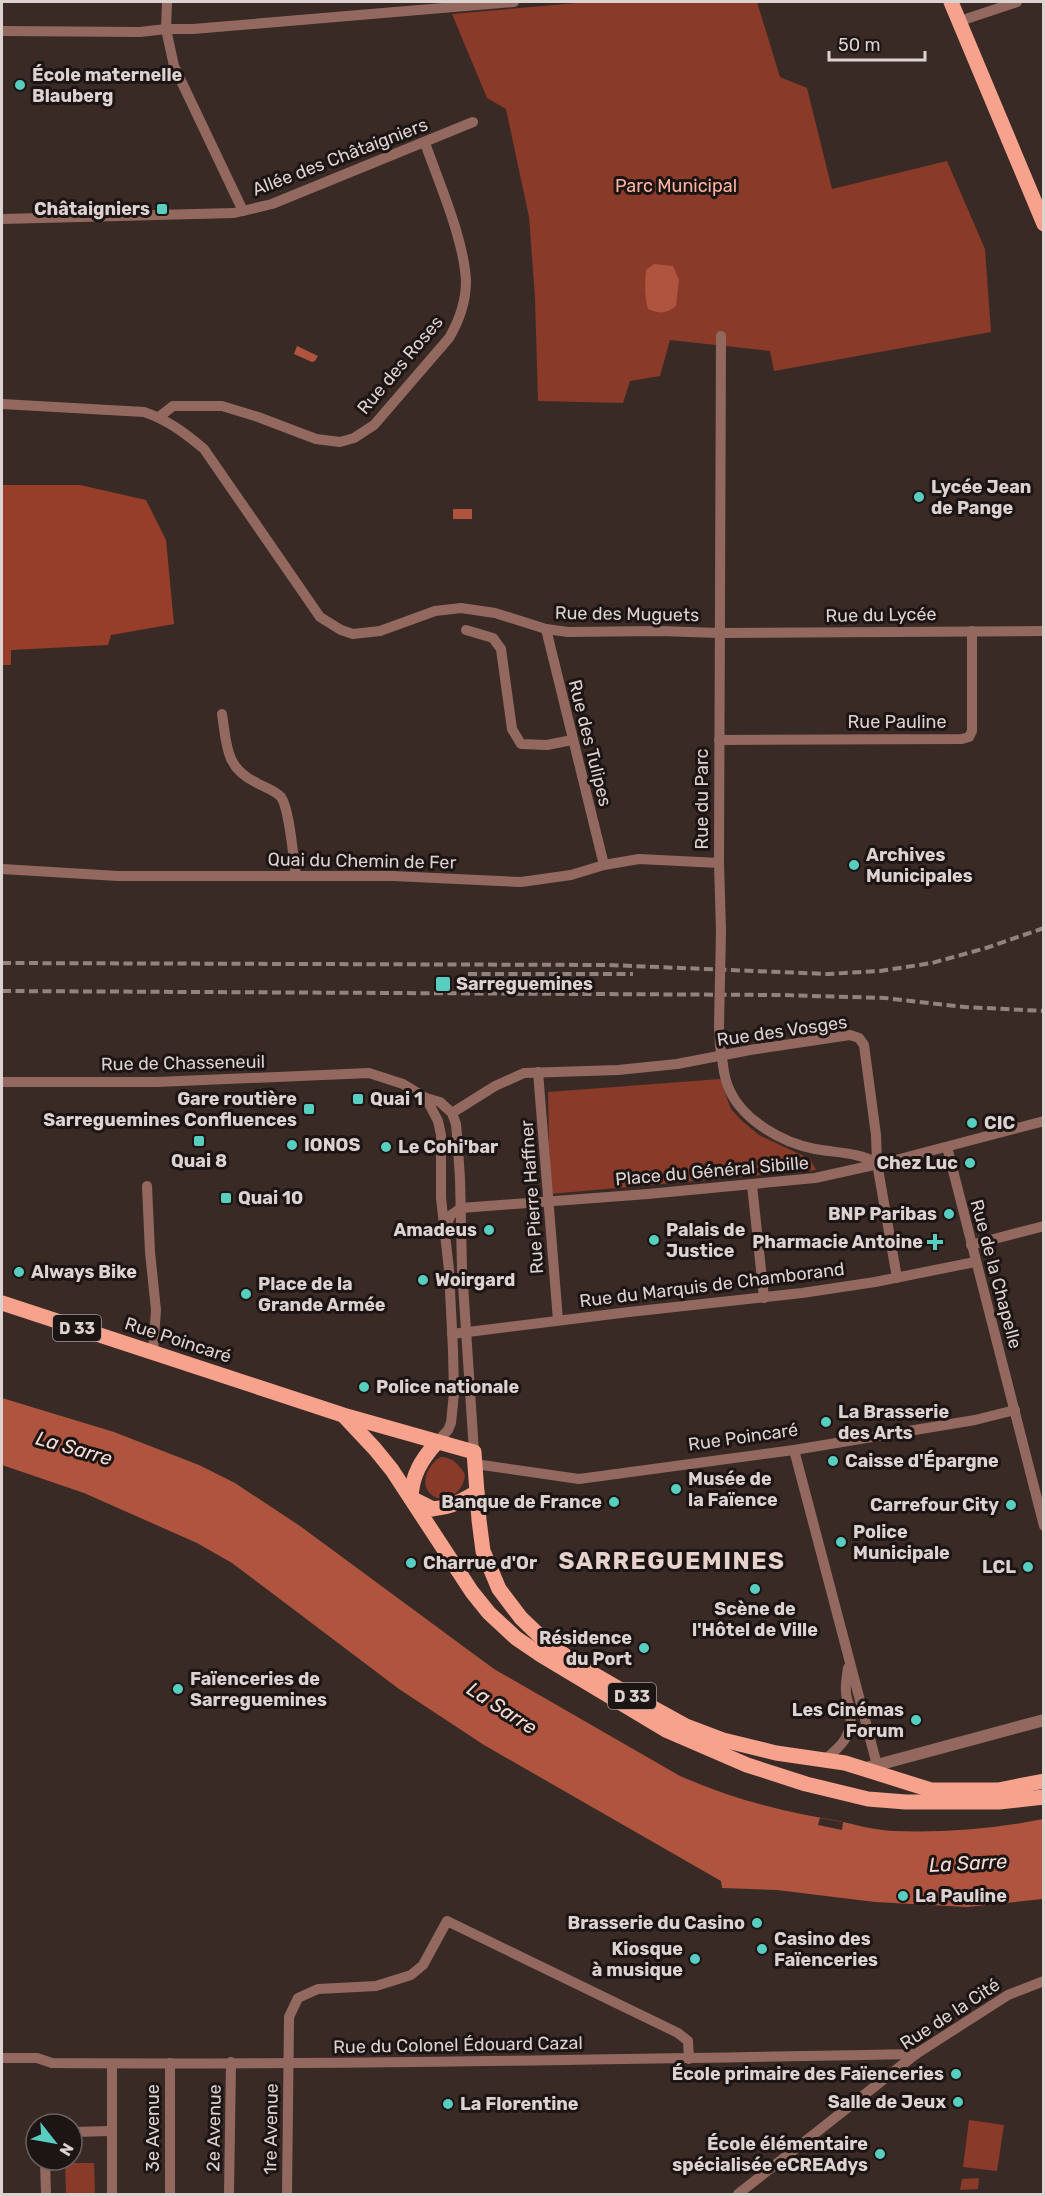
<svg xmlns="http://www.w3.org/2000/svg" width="1045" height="2196" viewBox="0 0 1045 2196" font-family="Rubik,sans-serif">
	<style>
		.green { fill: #893a28 }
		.forest { fill: #973e2a }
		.water { fill: #af543e }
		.pier { fill: #3a2a26 }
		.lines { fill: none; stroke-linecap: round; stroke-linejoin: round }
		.minor { stroke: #93695f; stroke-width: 10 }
		.tertiary { stroke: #93695f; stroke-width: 12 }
		.primary { stroke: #f7a28d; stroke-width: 15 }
		.rail { stroke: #908380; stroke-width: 4; stroke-dasharray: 9 4.5; stroke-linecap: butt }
		.minor-bridge { stroke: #93695f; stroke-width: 10 }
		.poi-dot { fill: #58cec0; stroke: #1c1513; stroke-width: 2 }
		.labels { text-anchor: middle; stroke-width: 6; stroke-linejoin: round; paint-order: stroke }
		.shield { fill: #1c1513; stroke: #a29997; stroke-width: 1.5 }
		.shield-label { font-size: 16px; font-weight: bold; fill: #dcd2cf }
		.poi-label { font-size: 18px; font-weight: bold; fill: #dcd2cf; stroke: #1c1513; text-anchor: start }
		.street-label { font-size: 18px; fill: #dcd2cf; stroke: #1c1513 }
		.park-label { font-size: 18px; fill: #fdb19f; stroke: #1c1513 }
		.water-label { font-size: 20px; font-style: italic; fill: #f6dbd5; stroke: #1c1513 }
		.district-label { font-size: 24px; font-weight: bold; letter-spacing: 1.5px; fill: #e6d1cc; stroke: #1c1513 }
	</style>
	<rect width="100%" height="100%" fill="#3a2a26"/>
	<!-- green -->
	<g class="green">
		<polygon points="588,2 757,2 780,77 807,88 832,189 947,161 985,249 991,332 774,371 770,351 670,340 660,376 630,381 623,403 538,401 535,297 529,217 506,109 487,98 452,14"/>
		<polygon points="720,1079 731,1109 741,1120 759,1135 810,1159 816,1170 550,1194 548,1092"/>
		<path d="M441,1457c11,0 19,8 24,18 -1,14 -15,29 -30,22 -18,-9 -8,-33 6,-40z"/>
		<polygon points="969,2120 1004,2125 997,2171 963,2167"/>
		<polygon points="65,2163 94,2163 95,2194 66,2194"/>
		<polygon points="979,2178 978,2189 960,2190 962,2179"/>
	</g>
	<!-- forest -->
	<polygon class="forest" points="2,485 80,485 146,500 166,540 174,624 111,635 108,645 11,650 11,665 2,665"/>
	<!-- water -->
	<g class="water">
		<path d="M654,264l19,2 6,14 -3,26c-10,8 -16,8 -28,3 -4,-14 -3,-26 -2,-39z"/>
		<polygon points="297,346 318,356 315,361 312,362 294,354"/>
		<rect x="453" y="509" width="19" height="10"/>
		<path d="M2,1398l112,34 85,33 36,18 65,43 194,143 186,107c52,23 103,36 159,45 17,4 36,9 54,10 49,2 102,-2 150,-12v80l-76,8 -92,-5 -98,-12 -55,-2 -1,-7 -237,-136 -85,-56 -167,-126 -35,-20 -113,-50 -82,-28z"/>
	</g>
	<!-- pier -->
	<polygon class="pier" points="820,1818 843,1822 842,1830 818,1825"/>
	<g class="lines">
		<!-- minor -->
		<g class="minor">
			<polyline points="167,2 166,29 174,66 243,211"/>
			<polyline points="960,21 1017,2"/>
			<polyline points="2,31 140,32 166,29 193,29 514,2"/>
			<polyline points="2,219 234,213 272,204 473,122"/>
			<polyline points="721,336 719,863 721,931"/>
			<path d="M2,404l142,8c24,8 41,21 60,37l116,168 21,13 12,4 27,-3 55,-20 26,-3 34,5 51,16 22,3 92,-1 59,2 325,-2"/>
			<path d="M159,417l14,-11h49l36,11 58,22 24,3 14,-4 20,-13 75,-87c10,-17 17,-37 17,-57 -2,-42 -27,-98 -41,-138"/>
			<polyline points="546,629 604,865"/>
			<polyline points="466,630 493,638 501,649 512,729 521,744 547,745 572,740"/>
			<path d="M222,714c5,32 3,54 35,69 7,4 19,8 24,14 9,13 12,61 15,78"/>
			<polyline points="719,740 962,739 969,737 972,731 972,631"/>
			<polyline points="2,869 118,876 393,876 521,882 571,875 604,865 639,859 719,863"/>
			<polyline points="719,1026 720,1045"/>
			<path d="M723,1065c1,9 3,18 7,26 14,30 53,52 85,58 22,4 43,3 62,14"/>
			<polyline points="538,1072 558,1320"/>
			<polyline points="2,1082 157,1082 369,1073 403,1084 426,1098 440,1102 452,1113 456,1124 457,1135 460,1178 462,1269 474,1452"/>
			<polyline points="426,1098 438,1121 441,1135 441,1198 449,1270 453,1350 454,1393 451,1423 448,1430 437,1442"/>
			<polyline points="452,1113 495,1086 524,1073 618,1070 677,1064 750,1050 850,1035 859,1038 864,1045 876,1135 877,1163 897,1278"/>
			<polyline points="947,1147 1044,1526"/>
			<polyline points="752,1185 764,1298"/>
			<polyline points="147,1186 150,1252 156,1310 153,1352"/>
			<polyline points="445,1227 451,1215 461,1208 648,1194 815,1178 892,1161 1044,1121"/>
			<polyline points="971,1245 1044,1226"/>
			<polyline points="452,1334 629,1312 802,1293 875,1282 975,1262"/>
			<polyline points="794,1450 877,1765"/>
			<polyline points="475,1464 579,1479 794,1450 975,1420 1015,1410"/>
			<path d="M824,1760c18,-14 30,-26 26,-50 -1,-6 -4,-12 -4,-18 -1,-8 1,-16 2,-24"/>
			<path d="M2,2058h35l15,5c288,2 576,-4 864,-9"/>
			<polyline points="72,2132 112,2131"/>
			<polyline points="45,2160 46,2194"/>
			<polyline points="112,2194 112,2064"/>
			<polyline points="170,2194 170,2063"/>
			<polyline points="229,2194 231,2062"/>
			<polyline points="287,2194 289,2017 298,1998 318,1989 376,1986 411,1975 423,1965 447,1921 678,2033 688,2041 689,2059"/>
			<polyline points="738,2194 916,2054 1008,1995 1044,1981"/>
		</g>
		<!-- tertiary -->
		<polyline class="tertiary" points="866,1768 1044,1720"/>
		<!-- primary -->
		<g class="primary">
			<polyline points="951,2 1044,224"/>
			<polyline points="2,1303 343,1415 474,1452 479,1520 483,1551 499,1589 521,1618 547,1643 583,1668 628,1694 686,1726 723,1740 776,1753 845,1763 931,1790 998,1790 1044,1781"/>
			<polyline points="345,1417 375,1449 392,1470 472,1592 489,1613 516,1638 541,1655 666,1730 747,1765 806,1784 868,1799 906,1802 999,1802 1044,1797"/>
			<path d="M424,1509c23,0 33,-5 53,-17"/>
			<path d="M433,1509l-22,-11c1,-24 11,-39 26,-56"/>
		</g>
		<!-- rail -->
		<g class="rail">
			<polyline points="2,963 608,965 828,974 880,971 932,963 986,948 1044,928"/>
			<polyline points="468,974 633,974"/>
			<polyline points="2,991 781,995 885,998 965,1007 1044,1011"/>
		</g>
		<!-- minor-bridge -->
		<g class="minor-bridge">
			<polyline points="719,1026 721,931"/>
			<polyline points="720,1045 723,1065"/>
		</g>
	</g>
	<!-- markers -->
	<g class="poi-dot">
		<circle cx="20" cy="85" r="6"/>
		<rect x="156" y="203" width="12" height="12" rx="3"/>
		<circle cx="919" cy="497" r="6"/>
		<circle cx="854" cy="865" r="6"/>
		<rect x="435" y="976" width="16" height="16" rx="3"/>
		<rect x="352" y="1093" width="12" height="12" rx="3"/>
		<rect x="303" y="1103" width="12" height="12" rx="3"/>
		<circle cx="972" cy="1123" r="6"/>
		<rect x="193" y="1135" width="12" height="12" rx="3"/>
		<circle cx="292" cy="1145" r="6"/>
		<circle cx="386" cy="1147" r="6"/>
		<circle cx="970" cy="1163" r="6"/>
		<rect x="220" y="1192" width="12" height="12" rx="3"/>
		<circle cx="949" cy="1214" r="6"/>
		<circle cx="489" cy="1230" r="6"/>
		<circle cx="654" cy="1240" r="6"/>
		<path d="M932 1233h6v6h6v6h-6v6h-6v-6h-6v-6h6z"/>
		<circle cx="19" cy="1272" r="6"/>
		<circle cx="423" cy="1280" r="6"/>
		<circle cx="246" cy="1294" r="6"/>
		<circle cx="364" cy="1387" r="6"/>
		<circle cx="826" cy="1422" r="6"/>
		<circle cx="833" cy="1461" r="6"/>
		<circle cx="676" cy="1489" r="6"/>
		<circle cx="614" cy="1502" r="6"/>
		<circle cx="1011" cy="1505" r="6"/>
		<circle cx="841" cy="1542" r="6"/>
		<circle cx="411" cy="1563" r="6"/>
		<circle cx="1028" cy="1567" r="6"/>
		<circle cx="755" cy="1589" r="6"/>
		<circle cx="644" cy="1648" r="6"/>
		<circle cx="178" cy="1689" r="6"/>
		<circle cx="916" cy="1720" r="6"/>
		<circle cx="903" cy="1896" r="6"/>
		<circle cx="757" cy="1923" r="6"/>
		<circle cx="762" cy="1949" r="6"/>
		<circle cx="695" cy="1959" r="6"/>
		<circle cx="956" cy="2074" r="6"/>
		<circle cx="958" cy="2102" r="6"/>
		<circle cx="448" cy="2104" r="6"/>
		<circle cx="880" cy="2154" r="6"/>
	</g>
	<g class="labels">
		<!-- shield labels -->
		<g class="shield">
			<rect x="53" y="1315" width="48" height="26" rx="4.5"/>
			<rect x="608" y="1683" width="48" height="26" rx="4.5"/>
		</g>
		<g class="shield-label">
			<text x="77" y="1334">D 33</text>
			<text x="632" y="1702">D 33</text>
		</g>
		<!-- poi labels -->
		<g class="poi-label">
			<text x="32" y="81">École maternelle<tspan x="32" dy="21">Blauberg</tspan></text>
			<text x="150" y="215" text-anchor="end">Châtaigniers</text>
			<text x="931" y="493">Lycée Jean<tspan x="931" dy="21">de Pange</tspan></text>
			<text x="866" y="861">Archives<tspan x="866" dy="21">Municipales</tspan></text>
			<text x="456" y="990">Sarreguemines</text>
			<text x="297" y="1105" text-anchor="end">Gare routière<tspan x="297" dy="21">Sarreguemines Confluences</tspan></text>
			<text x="370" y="1105">Quai 1</text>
			<text x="984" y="1129">CIC</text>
			<text x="304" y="1151">IONOS</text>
			<text x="398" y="1153">Le Cohi'bar</text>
			<text x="199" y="1167" text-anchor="middle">Quai 8</text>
			<text x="958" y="1169" text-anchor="end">Chez Luc</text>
			<text x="238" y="1204">Quai 10</text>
			<text x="937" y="1220" text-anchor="end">BNP Paribas</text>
			<text x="477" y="1236" text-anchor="end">Amadeus</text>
			<text x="666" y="1236">Palais de<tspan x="666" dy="21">Justice</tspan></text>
			<text x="923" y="1248" text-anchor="end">Pharmacie Antoine</text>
			<text x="31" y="1278">Always Bike</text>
			<text x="435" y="1286">Woirgard</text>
			<text x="258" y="1290">Place de la<tspan x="258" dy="21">Grande Armée</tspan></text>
			<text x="376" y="1393">Police nationale</text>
			<text x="838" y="1418">La Brasserie<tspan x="838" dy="21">des Arts</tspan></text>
			<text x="845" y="1467">Caisse d'Épargne</text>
			<text x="688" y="1485">Musée de<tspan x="688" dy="21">la Faïence</tspan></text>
			<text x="602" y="1508" text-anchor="end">Banque de France</text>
			<text x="999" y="1511" text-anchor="end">Carrefour City</text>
			<text x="853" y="1538">Police<tspan x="853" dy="21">Municipale</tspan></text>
			<text x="423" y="1569">Charrue d'Or</text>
			<text x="1016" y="1573" text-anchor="end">LCL</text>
			<text x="755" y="1615" text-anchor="middle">Scène de<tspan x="755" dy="21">l'Hôtel de Ville</tspan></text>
			<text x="632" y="1644" text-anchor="end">Résidence<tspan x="632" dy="21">du Port</tspan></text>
			<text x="190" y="1685">Faïenceries de<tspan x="190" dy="21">Sarreguemines</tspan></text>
			<text x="904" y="1716" text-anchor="end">Les Cinémas<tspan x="904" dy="21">Forum</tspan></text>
			<text x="915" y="1902">La Pauline</text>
			<text x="745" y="1929" text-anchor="end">Brasserie du Casino</text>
			<text x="774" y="1945">Casino des<tspan x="774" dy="21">Faïenceries</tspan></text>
			<text x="683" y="1955" text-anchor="end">Kiosque<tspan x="683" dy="21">à musique</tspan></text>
			<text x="944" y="2080" text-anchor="end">École primaire des Faïenceries</text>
			<text x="946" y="2108" text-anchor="end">Salle de Jeux</text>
			<text x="460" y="2110">La Florentine</text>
			<text x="868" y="2150" text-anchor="end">École élémentaire<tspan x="868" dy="21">spécialisée eCREAdys</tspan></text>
		</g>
		<!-- street labels -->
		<g class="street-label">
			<text transform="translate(340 157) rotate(-21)" y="6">Allée des Châtaigniers</text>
			<text transform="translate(400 365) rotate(-50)" y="6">Rue des Roses</text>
			<text transform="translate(627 614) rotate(1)" y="6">Rue des Muguets</text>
			<text transform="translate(881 615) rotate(-1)" y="6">Rue du Lycée</text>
			<text x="897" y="728">Rue Pauline</text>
			<text transform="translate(590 743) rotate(76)" y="6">Rue des Tulipes</text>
			<text transform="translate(702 799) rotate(-90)" y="6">Rue du Parc</text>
			<text transform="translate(362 861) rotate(1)" y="6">Quai du Chemin de Fer</text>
			<text transform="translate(782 1031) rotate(-8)" y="6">Rue des Vosges</text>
			<text transform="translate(183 1063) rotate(-1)" y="6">Rue de Chasseneuil</text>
			<text transform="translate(712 1171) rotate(-5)" y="6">Place du Général Sibille</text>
			<text transform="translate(532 1197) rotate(-94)" y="6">Rue Pierre Haffner</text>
			<text transform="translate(996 1274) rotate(75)" y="6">Rue de la Chapelle</text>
			<text transform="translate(712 1285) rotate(-7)" y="6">Rue du Marquis de Chamborand</text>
			<text transform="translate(178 1340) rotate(18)" y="6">Rue Poincaré</text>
			<text transform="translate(743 1437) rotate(-8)" y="6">Rue Poincaré</text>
			<text transform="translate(950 2014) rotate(-33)" y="6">Rue de la Cité</text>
			<text transform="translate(458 2045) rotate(-1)" y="6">Rue du Colonel Édouard Cazal</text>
			<text transform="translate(153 2128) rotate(-90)" y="6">3e Avenue</text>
			<text transform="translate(214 2128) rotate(-89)" y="6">2e Avenue</text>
			<text transform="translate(271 2129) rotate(-89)" y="6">1re Avenue</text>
		</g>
		<!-- park labels -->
		<g class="park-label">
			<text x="676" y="192">Parc Municipal</text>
		</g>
		<!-- water labels -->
		<g class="water-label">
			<text transform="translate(74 1448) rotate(16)" y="7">La Sarre</text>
			<text transform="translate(502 1708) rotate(33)" y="7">La Sarre</text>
			<text transform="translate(968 1863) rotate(-3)" y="7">La Sarre</text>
		</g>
		<!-- district labels -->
		<g class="district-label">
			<text x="672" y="1569">SARREGUEMINES</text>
		</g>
	</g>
	<!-- border -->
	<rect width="1045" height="2196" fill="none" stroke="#dcd2cf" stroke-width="6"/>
	<!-- north arrow -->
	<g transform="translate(54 2142) rotate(121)"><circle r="28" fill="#1c1513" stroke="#69615e" stroke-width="1.5"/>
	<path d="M0-4.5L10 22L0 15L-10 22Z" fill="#58cec0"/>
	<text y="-9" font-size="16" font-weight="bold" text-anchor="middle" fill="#dcd2cf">N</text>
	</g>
	<!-- scale -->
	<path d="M829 51v9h96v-9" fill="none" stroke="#dcd2cf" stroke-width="3"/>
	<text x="838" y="51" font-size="18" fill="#dcd2cf" stroke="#1c1513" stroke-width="4.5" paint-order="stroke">50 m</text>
</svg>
